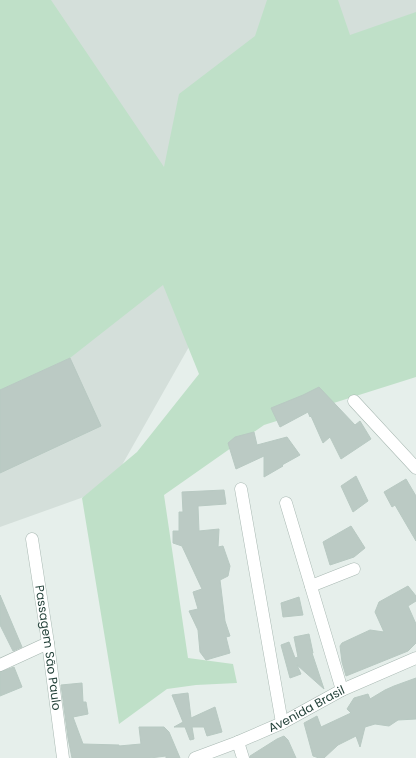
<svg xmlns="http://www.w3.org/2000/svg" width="416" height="758" viewBox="0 0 416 758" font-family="Poppins,sans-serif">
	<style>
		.built { fill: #d4dfda }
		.green { fill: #bfe0c8 }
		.building { fill: #bbcac4; stroke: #b8c9c2 }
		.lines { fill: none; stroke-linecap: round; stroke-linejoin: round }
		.minor-casing { stroke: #a8b8b2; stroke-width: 13 }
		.minor { stroke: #fff; stroke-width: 12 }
		.labels { text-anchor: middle; stroke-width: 4; stroke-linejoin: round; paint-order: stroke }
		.street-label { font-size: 12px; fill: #24423a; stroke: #f7fbf9 }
	</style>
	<rect width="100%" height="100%" fill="#e6efeb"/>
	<!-- built -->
	<polygon class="built" points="0,0 416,0 416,29 348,66 109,488 0,527"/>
	<!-- green -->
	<polygon class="green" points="0,0 51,0 164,167 179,94 255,36 267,0 338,0 350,35 416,12 416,377 264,425 164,495 188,658 233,664 237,683 196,685 167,689 119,724 82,498 137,452 199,374 163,285 70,358 0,390"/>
	<!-- building -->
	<g class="building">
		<polygon points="70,358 101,426 0,473 0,390"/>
		<polygon points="319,387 355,425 360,421 371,439 341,459 330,437 323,443 311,416 310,417 308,412 280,427 271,408 303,395"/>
		<polygon points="254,432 257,445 287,437 300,455 282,465 283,466 264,477 264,456 236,469 228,443 235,437"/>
		<polygon points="356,476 368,501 353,512 341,486"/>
		<polygon points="406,479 416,496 416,541 395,505 392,507 384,492"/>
		<polygon points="224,490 226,504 198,506 199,531 219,529 218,547 223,546 230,566 228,576 220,580 225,621 230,636 226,637 230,653 206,660 200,652 198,630 189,611 198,609 193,592 202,589 182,546 173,543 173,531 179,531 179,512 183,512 182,492"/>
		<polygon points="351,526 365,548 354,557 330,565 323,542"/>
		<polygon points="408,586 416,596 416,601 408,606 416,624 416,643 408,651 346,676 342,662 340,646 342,643 370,630 384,632 375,612 379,602"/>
		<polygon points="0,595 22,647 13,651 0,625"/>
		<polygon points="299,597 303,615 283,617 281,603"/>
		<polygon points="309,634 313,653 312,653 324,689 297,665 301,674 290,678 281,645 289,642 295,658 298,657 294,637"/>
		<polygon points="14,667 22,687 0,696 0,672"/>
		<polygon points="416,678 416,719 398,720 389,726 375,724 365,727 360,747 356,736 338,745 324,758 319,758 313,756 304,723 317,716 321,727 351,713 347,709 354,698 368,694 370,699 385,690 394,686"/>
		<polygon points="82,683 83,702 86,702 88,714 73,717 83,744 119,745 119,746 141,744 139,727 164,727 169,732 180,758 166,758 166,756 150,758 72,758 68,738 61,685"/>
		<polygon points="188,693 191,718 215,707 222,732 207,736 204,727 192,727 194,739 190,740 185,727 174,727 183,722 172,695"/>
		<polygon points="284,736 288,740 296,758 250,758 250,756 277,739"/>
	</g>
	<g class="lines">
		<defs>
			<g id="minor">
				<polyline points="354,401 416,468"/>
				<polyline points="241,489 282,723"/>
				<polyline points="286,503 342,690"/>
				<path id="s1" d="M32,539l16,104 15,115"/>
				<polyline points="311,586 354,569"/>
				<polyline points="0,665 48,643"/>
				<polyline points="238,742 243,758"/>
				<path id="s2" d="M195,758l43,-16 44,-19 60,-33 74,-32"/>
			</g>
		</defs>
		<!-- minor casing -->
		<use href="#minor" class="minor-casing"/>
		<!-- minor -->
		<use href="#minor" class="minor"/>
	</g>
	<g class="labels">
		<!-- street labels -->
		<g class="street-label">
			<text dy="4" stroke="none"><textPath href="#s1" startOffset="110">Passagem São Paulo</textPath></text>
			<text dy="4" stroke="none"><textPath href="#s2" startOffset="122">Avenida Brasil</textPath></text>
		</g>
	</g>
</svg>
